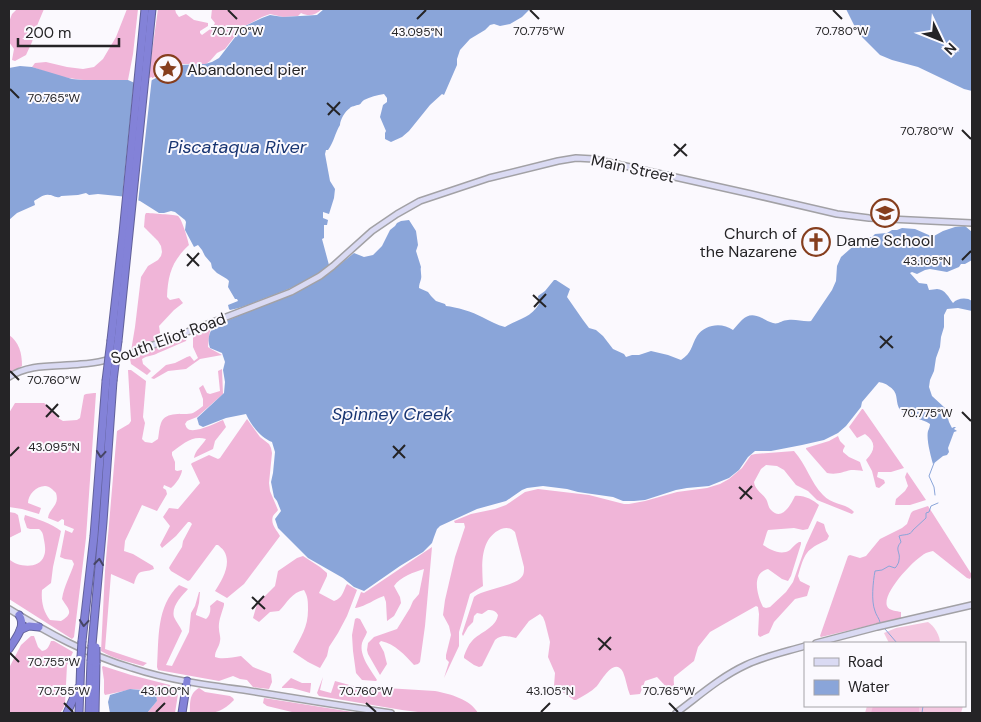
<svg xmlns="http://www.w3.org/2000/svg" width="981" height="722" viewBox="0 0 981 722" font-family="'DM Sans',sans-serif">
	<style>
		.green { fill: #f4c7e0 }
		.forest { fill: #f0b5d8 }
		.water { fill: #8aa5d9 }
		.pier { fill: #fbf9fe }
		.lines { fill: none; stroke-linecap: round; stroke-linejoin: round }
		.stream { stroke: #8aa5d9; stroke-width: 1 }
		.secondary-casing { stroke: #a2a1a5; stroke-width: 8 }
		.highway-casing { stroke: #62619a; stroke-width: 9 }
		.secondary { stroke: #dadaf3; stroke-width: 5 }
		.highway { stroke: #8382d8; stroke-width: 7 }
		.highway-bridge-casing { stroke: #62619a; stroke-width: 9; stroke-linecap: butt }
		.highway-bridge { stroke: #8382d8; stroke-width: 7 }
		.oneway { stroke: #464564 }
		.ticks { fill: none; stroke: #252426; stroke-width: 2 }
		.labels { text-anchor: middle; stroke-width: 4; stroke-linejoin: round; paint-order: stroke }
		.poi-label { font-size: 16px; fill: #252426; stroke: #fbf9fe; text-anchor: start }
		.street-label { font-size: 16px; fill: #252426; stroke: #fbf9fe }
		.water-label { font-size: 18px; font-style: italic; fill: #183572; stroke: #fbf9fe }
		.ticks-label { font-size: 12px; text-anchor: middle; fill: #252426; stroke: #fbf9fe; stroke-width: 4; stroke-linejoin: round; paint-order: stroke }
	</style>
	<rect width="100%" height="100%" fill="#fbf9fe"/>
	<!-- green -->
	<g class="green">
		<path d="M928,622c6,4 12,13 12,21h-51l-5,-10 12,-5z"/>
		<polygon points="867,706 963,706 961,713 865,713"/>
	</g>
	<!-- forest -->
	<g class="forest">
		<polygon points="17,9 44,9 36,28 32,42 26,55 15,61 12,60 14,49 9,42 9,22 12,14"/>
		<polygon points="127,9 138,9 133,54 128,80 83,80 61,77 32,67 35,63 46,62 67,67 83,69 94,67 103,59 116,37"/>
		<path d="M158,9h17l1,4 3,4 7,-3 8,6 14,3v3l-8,5v2l2,2 11,-8 2,-4 -4,-5 1,-9h110c-6,6 -13,8 -21,4l-3,3 -15,1 -13,-3 -8,3 -19,10 -2,4 -6,5 -10,13 -8,4 -7,8 -4,3h-27l-5,2 -4,-2 -9,10 -13,6z"/>
		<path d="M146,213c4,0 30,2 32,3 4,3 10,24 11,29 -17,16 -21,29 -22,52l3,3 9,-2 4,5 -9,7 -15,16 2,13 -30,12 4,-24 6,-50 7,-11 10,-6 3,-4 1,-4 -1,-6 -3,-5 -14,-14 1,-12z"/>
		<polygon points="211,327 209,336 208,347 211,349 222,355 200,359 186,369 168,371 154,379 151,378 166,365 175,363 187,357 190,356 194,361 198,358 193,347 193,336 197,333"/>
		<path d="M9,335c10,7 13,18 13,31l-13,8z"/>
		<path d="M186,337h1l-1,4c-10,4 -18,8 -28,12 -5,3 -10,2 -16,6l1,5 8,7 -4,4 -16,-11 -1,-5 1,-2z"/>
		<path d="M222,369l1,25 -26,23 -10,4 -2,3c1,2 1,3 2,4 5,7 29,-5 36,-8l3,7 -11,14 -2,8 -19,9c1,-8 8,-12 12,-19 -14,-4 -23,5 -34,13v3l3,7v8l2,1 5,-1c0,5 -6,14 -11,18l-7,-3 -1,3 3,2 1,4 -10,17 -15,-6 -17,36 -1,10 9,3 20,12 1,3c-13,5 -15,-2 -20,15l-23,-10 -6,75 42,14 -4,3c-14,-4 -29,-7 -42,-15l4,-80 12,-140 12,-7 2,-3 -3,-51h3l15,11 -3,36 2,6 -3,16 3,3 7,1 6,-4c1,-5 1,-11 3,-16 5,-13 22,-7 32,-10 4,-2 7,-5 10,-7v-7l-4,-11 4,-3 4,8 3,1 10,-3 -2,-20z"/>
		<path d="M94,393h2l-10,145 -12,99 -2,2 -63,-40v-40c8,8 30,11 35,-3 2,-5 1,-11 0,-16 -1,-6 -1,-8 -5,-11h-9l-3,-1 -3,-9 1,-4c12,4 26,8 36,16l-8,36 -2,16 -9,7c-1,11 1,21 8,30l11,1c14,-8 7,-12 1,-22 2,-13 8,-23 12,-35l-2,-4 -7,-1 -5,-2 5,-26v-1l7,3 2,-4 -10,-4v-5l-2,-1 -4,3 -10,-4c1,-10 12,-12 8,-25 -3,-3 -6,-7 -11,-7 -9,0 -17,9 -17,17l13,5 -2,6 -17,-5 -13,-2v-94l6,-10h29l6,4 8,11 5,3 14,-1 3,-2 4,-23 2,-1z"/>
		<path d="M862,409h1l41,59 -13,4h-13l-1,5 7,3 1,3 -6,5 -3,-1 -4,-16 -6,-11c10,-10 10,-18 -1,-26l-8,4 -8,-11z"/>
		<path d="M247,419l13,18 9,7 2,4 1,5 -3,30 1,8 8,19c-1,2 -4,4 -5,6 -3,8 4,14 7,20l-36,48 -17,14 -12,-7c7,-11 17,-27 9,-40 -2,-3 -4,-4 -6,-6h-2l-26,35 -2,1 -17,-10 -2,-3 1,-2 12,-19 1,-6 9,-17 -2,-2h-2l-12,14 -14,12 -2,-3 10,-19 -7,-9 6,-9 9,1 22,-26 -9,-19 1,-1 17,-8 9,4 2,-1z"/>
		<path d="M838,436l2,5 5,5 -2,4v2l6,5 11,5 3,9c-4,-1 -8,-1 -12,-1 -9,2 -14,5 -24,3l-21,-24v-1l23,-7z"/>
		<path d="M794,451c12,13 17,32 29,44 9,10 23,8 31,17l-2,2 -35,-14 -9,-9 -12,-6 -12,-15 -7,-4 -11,-1 -5,4 -7,13c1,8 8,11 12,17 2,3 2,8 5,11 11,12 20,-6 24,-14 9,-1 18,4 24,9l-11,24 -5,1 -9,-2 -26,2 -1,2 -4,13c8,5 18,11 27,5 3,-3 5,-6 9,-8h2v2l-10,32 -3,5 -6,-2 -14,-10c-17,4 -11,26 -5,38l3,1 4,-1 16,-15 7,-10 13,-37 11,-24 7,3 2,7 3,5 -2,4c-22,10 -22,13 -29,36l2,5 10,5 -3,10 -12,3 -21,23 -5,11 -9,4 -2,-2 1,-21 -1,-7 -2,-1 -46,26 -12,15 -4,14 -20,16c-1,6 1,11 1,16l-2,1 -16,-17 -12,4 -5,13 -10,1c-3,-7 -4,-16 -7,-23 -9,-16 -22,10 -26,14 -6,6 -14,10 -21,14h-2l-20,-14 1,-13 -7,-16 2,-15 -5,-20 -2,-5 -3,-3 -11,7 -13,17c-9,-2 -14,-4 -21,2l-13,26 -3,1 -5,-2 -10,-7v-2c2,-5 4,-11 8,-15 8,-9 24,-13 26,-26 -2,-4 -5,-5 -10,-5l-6,4 -5,-1 -3,3 -1,6 -5,5 -5,9 -1,-2 12,-37c11,-9 43,-10 49,-22 1,-2 1,-5 1,-8l-9,-35c-4,-4 -8,-5 -14,-3 -22,10 -19,37 -18,57l-13,8 -11,38v14l-15,32 5,-16 -3,-3v-4l5,-20 -2,-9 -6,-11 2,-15 10,-43 10,-30 -1,-4h-9l-1,-2 17,-7 24,-5 11,-4 19,-13 13,-3 51,6 35,9h5l16,-3 32,-9 30,-4 13,-4 9,-5 13,-11 9,-13 4,-1z"/>
		<polygon points="907,472 926,500 910,505 895,505 896,499 905,491 908,486 905,477"/>
		<path d="M928,506l44,69 -2,4 -3,-1 -34,-27c-3,1 -5,1 -7,2 -12,6 -44,40 -39,53 2,5 10,5 14,6v6l-80,19 -1,-1 28,-80 2,-1 10,3 6,-2 14,-17 22,-11 5,-4 4,-11 2,-2z"/>
		<polygon points="9,512 15,513 18,515 21,530 21,532 9,538"/>
		<path d="M432,547l-7,79 -5,36 -2,2 -4,1c-9,-10 -19,-21 -33,-24l-2,2 5,9 3,12 -7,11 -12,-21 -1,-4 1,-7 6,-6 23,-8 13,-21 3,-7 6,-7 5,-25c-10,3 -24,8 -30,17l6,11 1,6 -7,13 -7,5 -1,-19 -2,-6c-9,3 -18,10 -28,12h-1l6,-16 3,1z"/>
		<path d="M303,556l17,11 7,6v3l-8,17 15,8c9,-3 9,-10 13,-17l10,6 -10,26 -9,17 -9,14 -2,9 -7,12 -12,-6 -15,-10c8,-15 15,-25 15,-42 0,-9 0,-13 -4,-20 -12,2 -17,13 -25,21l-9,1 -11,10 -6,-4 4,-14 18,-18 3,-15 19,-13z"/>
		<path d="M179,585l9,4c-6,7 -17,17 -14,28 2,5 6,9 8,14l-16,34 6,1 17,-34 2,-19 4,-7 4,-14h1l-1,11 -3,11v1l10,4c4,-3 5,-9 4,-13l7,-6 7,3v2c-2,8 -6,16 -5,24 0,4 2,8 1,12 -1,7 -5,9 -5,16 7,3 18,0 26,-1l12,11 18,7 1,8 -3,7 -16,-2 -6,-7 -7,-1 -7,-3 -14,5 -61,-11 -1,-3c2,-28 -1,-61 22,-82z"/>
		<path d="M357,618l3,1 7,13c-1,4 -4,7 -5,11 -3,13 9,27 15,37l-1,1 -14,-1 -6,-7 -3,-22 -1,-16 3,-16z"/>
		<path d="M31,636h3l4,11 4,4c6,-1 7,-5 9,-10h3l19,11 -6,13 -2,39 -2,5 -3,4h-51v-45l12,-23z"/>
		<polygon points="103,666 131,675 170,685 178,694 175,713 147,713 157,701 156,694 152,691 133,689 105,695 104,693 104,680 102,667"/>
		<path d="M323,677l-3,13 11,3 4,-12 18,5 82,5c15,3 35,8 43,22h-52l-24,-3 -83,-14 -2,-3z"/>
		<polygon points="291,678 302,683 311,683 311,684 310,693 292,688 282,688 282,687"/>
		<path d="M199,688l6,4 25,4 3,2 1,2c-16,16 -23,13 -44,13 0,-9 -1,-20 9,-25z"/>
		<polygon points="264,698 359,713 292,713 292,712 267,706 263,703"/>
		<polygon points="873,706 919,706 919,713 871,713"/>
	</g>
	<!-- water -->
	<g class="water">
		<path d="M324,9h206l-8,8 -12,7 -10,2 -6,-2 -4,1 -5,5 -15,9 -10,11 -3,9v6l-13,30 -2,-1 -12,11 -21,26 -7,6 -11,5 -6,-3v-6l1,-2 -6,-14 3,-12 4,-3v-4l-3,-4c-7,1 -14,3 -20,6 -5,4 -1,3 -6,5 -1,0 -8,2 -8,3 -5,3 -10,12 -10,17 -5,8 -6,17 -12,25h-2l-1,4 5,27 5,8 -1,9 -5,16 -6,-2v6l5,2 -1,5h-3v13l-2,1 7,26c-18,17 -43,25 -66,34 -10,4 -21,9 -33,11l-1,-1 -1,-4 10,-4 -1,-2h-2l-7,-12 1,-6 -2,-2 -10,-6 -5,-5 -1,-5 -6,-7 -3,-6 -4,-5 -4,2 -9,-17 1,-8 -1,-2 -10,-8 -4,-1 -7,2h-5l-19,-12 -12,-4 -30,-3 -9,1 -3,-2 -8,2 -17,1 -1,1c-6,1 -6,-2 -11,-2 -6,-1 -11,4 -15,6l1,4 -18,8 -8,7v-152l11,-2 12,1 40,12 11,1h45l9,4 13,-3 14,-7 10,-7 5,-2 26,-1 7,-2 7,-4 17,-22 5,-4 2,-5 19,-9 8,-3 13,2 34,-2z"/>
		<polygon points="846,9 972,9 972,91 964,89 918,67 892,60 880,55 858,33"/>
		<path d="M409,220l7,11 2,14 -2,6 5,16c-1,4 1,8 0,12 -1,4 -2,5 -2,9l9,4 3,4 5,5 9,3 1,2c10,1 27,6 36,11 8,4 15,8 23,10 13,-8 26,-9 34,-23l-1,-8 7,-5 9,-11h2l14,9 -3,8 16,23 6,8 7,2 7,6 10,13 11,5 2,3 6,-2h7l12,-4 17,4 13,5c11,-7 10,-14 16,-24 8,-12 25,-14 36,-6 10,-11 14,-19 29,-12 4,2 7,4 11,5 5,2 9,-3 15,-3 8,-1 16,2 23,1l21,-31 4,-9 1,-15 4,-9 17,-15 8,-5h6l3,-3 12,-1 5,-3h5l5,-2 13,1 16,7h3l9,-5 12,-4 10,-1 7,6v28l-7,4h-4l-2,3 -12,5 -17,-3 -5,1 -8,4 -5,-2 -2,1 9,10 8,1 2,6c3,0 6,-1 8,-1 8,0 12,9 16,14 4,-5 14,-6 19,-2v10l-14,-3 -11,1 -3,6v12l-3,10 -1,10 -4,11 -2,13 -4,9 -1,7 3,9 13,12 4,14 3,6 2,-1h2l-2,2 3,2 -3,1 -6,16 1,4 -2,3 -4,1 -10,8c-2,-7 -7,-25 -5,-33 1,-2 2,-5 2,-7 -8,-6 -23,-6 -29,-13 -7,-9 -1,-17 -11,-24 -4,-3 -6,-4 -11,-5l-17,20 -1,5 -15,19 -8,7 -14,7 -22,5 -31,6h-16l-7,6 -9,13 -10,8 -20,8 -22,2 -11,2 -31,10 -11,1h-11l-10,-4 -35,-5 -11,-3 -24,-3 -16,2 -5,2 -16,11 -29,8 -37,17 -3,3 -3,8 -2,6 -9,9 -23,14 -36,25 -10,-4 -11,-9 -35,-20 -30,-30 -3,-9 6,-8 -4,-10 -3,-4 -3,-15 2,-9 2,-21 -3,-10c-11,-4 -21,-17 -26,-28l-20,4 -23,9 -4,-2 -2,-7 27,-25 1,-11 -2,-12 2,-8 -3,-9 -12,-5c-3,-8 -1,-18 6,-23l74,-30 19,-9 19,-12 26,-21 10,4 9,-2 9,-9 8,-16 5,-4 2,-3 4,-2z"/>
		<polygon points="130,689 152,691 156,694 157,701 147,713 110,713 108,702 110,695"/>
	</g>
	<!-- pier -->
	<polygon class="pier" points="152,77 138,203 122,199 134,80 137,82"/>
	<g class="lines">
		<!-- stream -->
		<g class="stream">
			<polyline points="934,463 929,476 934,487 935,495"/>
			<path d="M880,622c-1,-4 -4,-7 -5,-11 -4,-10 -2,-29 0,-40l7,-1 7,-4 6,2 1,-1c1,-2 3,-4 3,-7 2,-8 -5,-10 2,-18l-2,-6c5,-2 11,0 14,-6l13,-12v-5l3,-1 2,-6 7,-3"/>
			<polyline points="885,629 897,643"/>
			<polyline points="922,713 923,706"/>
		</g>
		<defs>
			<g id="secondary">
				<path d="M9,377c21,-14 48,-10 72,-13 19,-1 36,-6 54,-12l156,-60 29,-16 13,-10 39,-35 25,-17 23,-13 69,-23 69,-17 18,-3 18,1 157,35 86,20 32,4 103,5"/>
				<path d="M9,609c39,24 79,46 123,59 36,12 74,17 112,22 49,8 98,16 147,23"/>
				<polyline points="816,643 877,627 972,605"/>
				<path d="M676,713c23,-17 44,-36 70,-48 19,-9 39,-13 59,-19"/>
			</g>
			<g id="highway">
				<polyline points="111,340 123,233 145,9"/>
				<polyline points="118,341 152,9"/>
				<polyline points="20,630 29,626 39,627"/>
				<polyline points="82,641 94,536 106,381"/>
				<polyline points="92,645 103,522 113,381"/>
				<path d="M9,649c6,-10 18,-23 10,-34"/>
				<polyline points="67,713 78,688"/>
				<polyline points="79,713 81,657"/>
				<polyline points="89,713 91,661"/>
				<polyline points="95,713 96,663"/>
				<polyline points="182,713 187,681"/>
			</g>
		</defs>
		<!-- secondary casing -->
		<use href="#secondary" class="secondary-casing"/>
		<!-- highway casing -->
		<use href="#highway" class="highway-casing"/>
		<!-- secondary -->
		<use href="#secondary" class="secondary"/>
		<!-- highway -->
		<use href="#highway" class="highway"/>
		<defs>
			<g id="highway-bridge">
				<polyline points="106,381 111,340"/>
				<polyline points="113,381 118,341"/>
				<polyline points="81,657 82,641"/>
				<polyline points="91,661 92,645"/>
				<polyline points="96,663 96,647"/>
			</g>
		</defs>
		<!-- highway-bridge casing -->
		<use href="#highway-bridge" class="highway-bridge-casing"/>
		<!-- highway-bridge -->
		<use href="#highway-bridge" class="highway-bridge"/>
	</g>
	<!-- one-way arrows -->
	<defs><path id="oneway-chevron" d="M-2-3.5L2.5 0L-2 3.5" fill="none" stroke-width="1.6" stroke-linecap="round" stroke-linejoin="round" transform="scale(1.25)"/></defs>
	<g class="oneway">
		<use href="#oneway-chevron" transform="translate(101 454) rotate(95)"/>
		<use href="#oneway-chevron" transform="translate(99 562) rotate(-84)"/>
		<use href="#oneway-chevron" transform="translate(84 623) rotate(95)"/>
	</g>
	<!-- ticks -->
	<path class="ticks" d="M228,10l9,9M530,10l9,9M833,10l9,9M417,19l9,-9M10,89l9,9M327,103l13,12M328,115l12,-13M962,130l9,9M674,144l13,12M674,156l12,-12M187,254l12,12M962,260l9,-9M187,266l12,-13M533,295l13,12M534,307l12,-13M880,336l13,12M880,348l12,-12M10,371l9,9M46,405l13,12M962,412l9,9M46,417l12,-13M393,446l12,12M10,456l9,-9M393,458l12,-13M739,487l13,12M740,499l12,-13M252,597l13,12M252,609l12,-13M598,638l13,12M599,650l12,-13M10,653l9,9M64,703l9,9M366,703l10,9M669,703l9,9M156,712l9,-9M541,712l9,-9"/>
	<!-- icons -->
	<defs>
		<symbol id="sight-ring" viewBox="-11 -11 22 22"><circle r="9.5" fill="#fbf9fe" stroke="#863e1e" stroke-width="1.5"/><path d="M0-6L1.8-2.2L6-1.7L2.9 1.2L3.7 5.4L0 3.3L-3.7 5.4L-2.9 1.2L-6-1.7L-1.8-2.2Z" fill="#863e1e"/></symbol>
		<symbol id="school-ring" viewBox="-11 -11 22 22"><circle r="9.5" fill="#fbf9fe" stroke="#863e1e" stroke-width="1.5"/><path d="M0-5L7-2L0 1L-7-2ZM-4 1L0 2.5L4 1V4Q0 6-4 4Z" fill="#863e1e"/></symbol>
		<symbol id="church-ring" viewBox="-11 -11 22 22"><circle r="9.5" fill="#fbf9fe" stroke="#863e1e" stroke-width="1.5"/><path d="M-1.2-6h2.4v3.5h3.3v2.4h-3.3V6h-2.4V-.1h-3.3v-2.4h3.3Z" fill="#863e1e"/></symbol>
	</defs>
	<g fill-rule="evenodd">
		<use href="#sight-ring" x="152" y="53" width="32" height="32"/>
		<use href="#school-ring" x="869" y="197" width="32" height="32"/>
		<use href="#church-ring" x="800" y="226" width="32" height="32"/>
	</g>
	<g class="labels">
		<!-- poi labels -->
		<g class="poi-label">
			<text x="187" y="75">Abandoned pier</text>
			<text x="797" y="239" text-anchor="end">Church of<tspan x="797" dy="18">the Nazarene</tspan></text>
			<text x="885" y="246" text-anchor="middle">Dame School</text>
		</g>
		<!-- street labels -->
		<g class="street-label">
			<text transform="translate(633 168) rotate(12)" y="6">Main Street</text>
			<text transform="translate(168 338) rotate(-20)" y="6">South Eliot Road</text>
		</g>
		<!-- water labels -->
		<g class="water-label">
			<text x="237" y="153">Piscataqua River</text>
			<text x="392" y="420">Spinney Creek</text>
		</g>
	</g>
	<g class="ticks-label">
		<text x="237" y="35">70.770°W</text>
		<text x="842" y="35">70.780°W</text>
		<text x="539" y="35">70.775°W</text>
		<text x="417" y="36">43.095°N</text>
		<text x="54" y="102">70.765°W</text>
		<text x="927" y="135">70.780°W</text>
		<text x="927" y="265">43.105°N</text>
		<text x="54" y="384">70.760°W</text>
		<text x="927" y="417">70.775°W</text>
		<text x="54" y="451">43.095°N</text>
		<text x="54" y="666">70.755°W</text>
		<text x="165" y="695">43.100°N</text>
		<text x="550" y="695">43.105°N</text>
		<text x="64" y="695">70.755°W</text>
		<text x="366" y="695">70.760°W</text>
		<text x="669" y="695">70.765°W</text>
	</g>
	<!-- border -->
	<rect width="981" height="722" fill="none" stroke="#252426" stroke-width="20"/>
	<!-- legend -->
	<rect x="804" y="642" width="162" height="65" fill="#fbf9fe" stroke="#a5a4a8"/>
	<rect x="814" y="658" width="25" height="8" fill="#dadaf3" stroke="#a5a4a8"/>
	<text x="848" y="667" font-size="15" fill="#252426">Road</text>
	<rect x="814" y="680" width="25" height="15" fill="#8aa5d9" stroke="#a5a4a8"/>
	<text x="848" y="692" font-size="15" fill="#252426">Water</text>
	<!-- north arrow -->
	<g transform="translate(941 40) rotate(133)" stroke="#fbf9fe" stroke-width="4" paint-order="stroke">
	<path d="M0-4L9 19L0 12L-9 19Z" fill="#252426"/>
	<text y="-8" font-size="14" font-weight="bold" text-anchor="middle" fill="#252426">N</text>
	</g>
	<!-- scale -->
	<path d="M18 38v8h101v-8" fill="none" stroke="#252426" stroke-width="2.5"/>
	<text x="25" y="38" font-size="15" fill="#252426" stroke="#fbf9fe" stroke-width="4" paint-order="stroke">200 m</text>
</svg>
